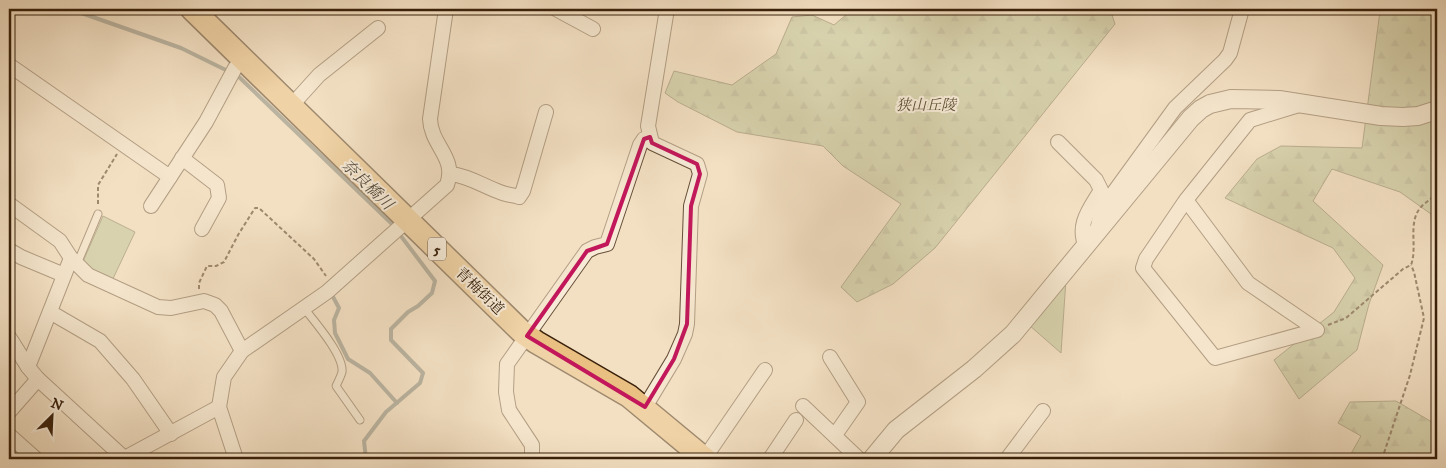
<svg xmlns="http://www.w3.org/2000/svg" width="1446" height="468" viewBox="0 0 1446 468" font-family="'IM FELL DW Pica','Noto Serif JP',serif">
	<style>
		.forest { fill: url(#forest-firs); stroke: #787250 }
		.park { fill: #b8c396; stroke: #787250 }
		.lines { fill: none; stroke-linecap: round; stroke-linejoin: round }
		.stream { stroke: #767d75; stroke-width: 4 }
		.service-casing { stroke: #685038; stroke-width: 9 }
		.minor-casing { stroke: #685038; stroke-width: 16 }
		.tertiary-casing { stroke: #685038; stroke-width: 20 }
		.primary-casing { stroke: #39200a; stroke-width: 25 }
		.path { stroke: #39200a; stroke-width: 2; stroke-dasharray: 4 2.5; stroke-linecap: butt }
		.service { stroke: #f7ebd8; stroke-width: 7 }
		.minor { stroke: #f7ebd8; stroke-width: 14 }
		.tertiary { stroke: #f7ebd8; stroke-width: 18 }
		.primary { stroke: #eac082; stroke-width: 22 }
		.marked { fill: none; stroke: #c2185b; stroke-width: 4; stroke-linejoin: round }
		.labels { text-anchor: middle; stroke-width: 4; stroke-linejoin: round; paint-order: stroke }
		.shield { fill: #f7ebd8; stroke: #725d48; stroke-width: 1 }
		.shield-label { font-size: 14px; font-weight: bold; fill: #39200a }
		.park-label { font-size: 15px; font-style: italic; fill: #5f5134; stroke: #f7ebd8 }
		.street-label { font-size: 15px; fill: #39200a; stroke: #f7ebd8 }
		.water-label { font-size: 16px; font-style: italic; fill: #574e3f; stroke: #f7ebd8 }
	</style>
	<defs>
		<pattern id="forest-firs" width="22" height="20" patternUnits="userSpaceOnUse" patternTransform="scale(1.25)"><rect width="22" height="20" fill="#b8c396"/><path d="M5 1l3.5 6h-7zM16 11l3.5 6h-7z" fill="#9fa780"/></pattern>
	</defs>
	<rect width="100%" height="100%" fill="#f3e0c3"/>
	<filter id="stains"><feTurbulence type="fractalNoise" baseFrequency=".004" numOctaves="4"/><feColorMatrix values="0 0 0 0 .2 0 0 0 0 .09 0 0 0 0 .02 0 0 0 .5 -.17"/></filter>
	<radialGradient id="worn" r=".72"><stop offset=".6" stop-color="#630" stop-opacity="0"/><stop offset="1" stop-color="#630" stop-opacity=".3"/></radialGradient>
	<!-- forest -->
	<g class="forest">
		<polygon points="853,9 1110,9 1115,24 935,248 893,284 857,302 841,287 901,204 843,166 823,146 737,132 678,102 665,93 674,71 732,85 776,54 792,17 812,15 834,25"/>
		<polygon points="1373,9 1437,9 1437,338 1431,214 1400,192 1332,169 1313,201 1383,265 1369,304 1357,350 1299,399 1274,360 1334,312 1355,278 1333,248 1225,198 1257,159 1281,146 1362,148 1380,11"/>
		<polygon points="1396,401 1437,425 1437,459 1348,459 1361,436 1338,423 1350,402"/>
	</g>
	<!-- park -->
	<g class="park">
		<polygon points="103,216 135,232 110,285 81,266"/>
		<polygon points="1066,279 1061,353 1029,325"/>
	</g>
	<g class="lines">
		<!-- stream -->
		<g class="stream">
			<polyline points="70,9 181,48 238,76 391,223 435,281 432,293 418,306 408,312 391,329 391,340 423,373 420,383 386,412 364,441 366,459"/>
			<polyline points="332,295 339,308 334,320 335,333 348,359 370,373 397,403"/>
		</g>
		<defs>
			<g id="service">
				<polyline points="77,264 98,214"/>
				<path d="M304,308c10,13 40,47 38,64 -1,4 -4,10 -6,14l24,34"/>
			</g>
			<g id="minor">
				<polyline points="556,9 593,29"/>
				<polyline points="9,65 170,177"/>
				<polyline points="291,106 319,75 378,28"/>
				<path d="M1058,142l38,38 5,10c-11,19 -25,34 -15,57"/>
				<polyline points="182,158 217,185 219,198 202,229"/>
				<path d="M451,174c18,2 32,12 49,18 6,3 13,3 19,5l4,-6 23,-79"/>
				<polyline points="1186,200 1248,283 1317,330 1215,358 1143,268 1146,259 1186,200 1250,120 1302,104"/>
				<polyline points="9,204 60,241 71,258 88,275 158,307 171,308 204,301 215,305 221,311 242,351"/>
				<polyline points="151,206 206,122 235,68 244,60"/>
				<polyline points="1097,232 1101,210 1175,108 1225,60 1230,53 1242,9"/>
				<polyline points="9,250 21,257 64,275"/>
				<polyline points="50,312 100,341 133,379 171,434"/>
				<polyline points="9,337 28,367 38,379 124,458"/>
				<polyline points="830,357 858,402 835,435"/>
				<polyline points="28,367 71,258"/>
				<polyline points="803,406 859,459"/>
				<polyline points="645,407 674,359 685,334 687,324 691,206 700,174 697,164 652,143 648,126 667,9"/>
				<polyline points="9,412 38,379"/>
				<polyline points="9,435 36,459"/>
				<polyline points="123,459 219,407"/>
				<path d="M236,459l-17,-52 5,-30 18,-26 85,-59 120,-107c10,-28 -16,-39 -17,-66l16,-110"/>
				<polyline points="531,459 532,457 532,445 509,410 506,392 507,364 587,251 595,247 607,244 640,145 644,139 650,137"/>
				<polyline points="704,459 765,370"/>
				<polyline points="770,459 796,420"/>
				<polyline points="1007,459 1043,411"/>
			</g>
			<polyline id="tertiary" points="872,459 896,430 974,369 1013,334 1191,118 1201,109 1210,104 1231,99 1279,100 1381,116 1403,117 1418,116 1437,110"/>
			<polyline id="primary" points="192,9 522,332 536,342 629,396 705,459"/>
		</defs>
		<!-- service casing -->
		<use href="#service" class="service-casing"/>
		<!-- minor casing -->
		<use href="#minor" class="minor-casing"/>
		<!-- tertiary casing -->
		<use href="#tertiary" class="tertiary-casing"/>
		<!-- primary casing -->
		<use href="#primary" class="primary-casing"/>
		<!-- path -->
		<g class="path">
			<polyline points="98,204 98,185 117,154"/>
			<polyline points="199,289 199,283 207,266 216,266 224,262 238,235 255,208 259,208 314,259 326,276"/>
			<path d="M1328,325l18,-7 57,-49 8,-4c7,-18 -4,-42 10,-58 5,-5 11,-9 16,-13"/>
			<polyline points="1382,459 1410,375 1424,318 1414,272 1411,265"/>
		</g>
		<!-- service -->
		<use href="#service" class="service"/>
		<!-- minor -->
		<use href="#minor" class="minor"/>
		<!-- tertiary -->
		<use href="#tertiary" class="tertiary"/>
		<!-- primary -->
		<use href="#primary" class="primary"/>
	</g>
	<!-- marked area -->
	<path d="M0 0H1446V468H0ZM650,137l2,6 45,21 3,10 -9,32 -4,118 -13,35 -29,48 -118,-71 60,-85 20,-7 37,-105z" fill="#f3e0c3" fill-opacity=".55" fill-rule="evenodd"/>
	<path class="marked" d="M650,137l2,6 45,21 3,10 -9,32 -4,118 -13,35 -29,48 -118,-71 60,-85 20,-7 37,-105z"/>
	<g class="labels">
		<!-- shield labels -->
		<rect class="shield" x="428" y="237.5" width="18" height="23" rx="4"/>
		<g class="shield-label">
			<text x="437" y="254">5</text>
		</g>
		<!-- park labels -->
		<g class="park-label">
			<text x="926" y="110">狭山丘陵</text>
		</g>
		<!-- street labels -->
		<g class="street-label">
			<text transform="translate(480 291) rotate(44)" y="5">青梅街道</text>
		</g>
		<!-- water labels -->
		<g class="water-label">
			<text transform="translate(368 184) rotate(44)" y="6">奈良橋川</text>
		</g>
	</g>
	<!-- margin -->
	<rect width="1446" height="468" fill="none" stroke="#f3e0c3" stroke-width="30"/>
	<rect x="10" y="10" width="1426" height="448" fill="none" stroke="#39200a" stroke-width="2.5"/>
	<rect x="15" y="15" width="1416" height="438" fill="none" stroke="#39200a"/>
	<!-- north arrow -->
	<g transform="translate(52 416) rotate(24)" stroke="#f7ebd8" stroke-width="4" paint-order="stroke">
	<path d="M0-4L9 19L0 12L-9 19Z" fill="#39200a"/>
	<text y="-8" font-size="14" font-weight="bold" text-anchor="middle" fill="#39200a">N</text>
	</g>
	<rect width="100%" height="100%" filter="url(#stains)"/>
	<rect width="100%" height="100%" fill="url(#worn)"/>
</svg>
